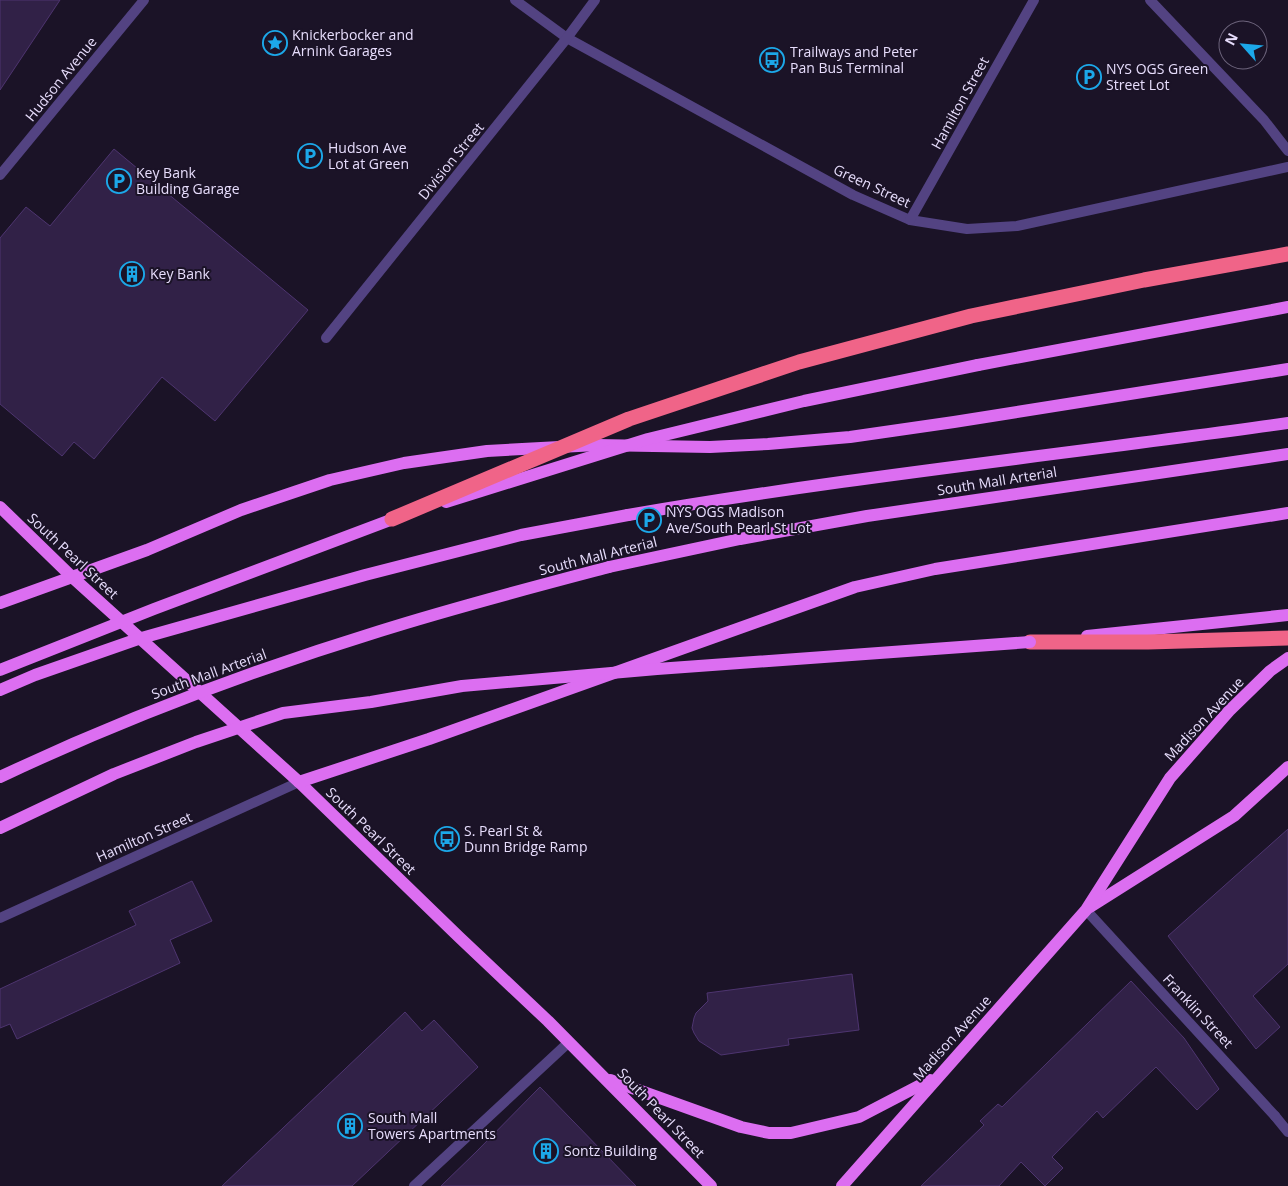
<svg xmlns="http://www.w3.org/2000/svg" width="1288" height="1186" viewBox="0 0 1288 1186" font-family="'Open Sans',sans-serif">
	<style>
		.building { fill: #312147; stroke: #4e3570 }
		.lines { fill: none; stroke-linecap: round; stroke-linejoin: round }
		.pedestrian { stroke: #534382; stroke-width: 10 }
		.minor { stroke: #534382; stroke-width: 10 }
		.tertiary { stroke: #534382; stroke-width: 10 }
		.primary { stroke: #dc6ef1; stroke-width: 12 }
		.motorway { stroke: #f06488; stroke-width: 15 }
		.primary-bridge { stroke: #dc6ef1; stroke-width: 12 }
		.motorway-bridge { stroke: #f06488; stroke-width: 15 }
		.labels { text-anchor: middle; stroke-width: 4; stroke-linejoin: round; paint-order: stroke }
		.poi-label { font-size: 14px; fill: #e7ddfc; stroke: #1b1327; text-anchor: start }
		.street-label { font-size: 14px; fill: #e7ddfc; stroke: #1b1327 }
	</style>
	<rect width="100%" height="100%" fill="#1b1327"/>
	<!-- building -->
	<g class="building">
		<polygon points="0,0 60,0 0,90"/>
		<polygon points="114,149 308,310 215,421 162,377 94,459 74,442 62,456 0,404 0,238 26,207 50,226"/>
		<polygon points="1288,829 1288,964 1253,996 1280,1027 1256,1049 1168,936"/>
		<polygon points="192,881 212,921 170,940 180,963 17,1039 10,1024 0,1028 0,989 136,925 129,911"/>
		<polygon points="852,974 859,1030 788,1039 789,1045 721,1055 699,1041 694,1033 692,1028 694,1018 696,1013 708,1001 707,993"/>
		<polygon points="1131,981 1184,1038 1219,1089 1197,1110 1156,1067 1103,1118 1097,1111 1052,1157 1063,1168 1045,1186 1021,1162 999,1186 921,1186 984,1125 980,1121 998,1104 1002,1107"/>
		<polygon points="405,1012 422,1031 434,1020 478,1067 352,1186 222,1186"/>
		<polygon points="540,1087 636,1186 441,1186 476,1152"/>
	</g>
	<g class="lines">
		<!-- pedestrian -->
		<polyline class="pedestrian" points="1275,1116 1288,1132"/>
		<!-- minor -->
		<g class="minor">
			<polyline points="515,0 567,38 853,195 910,220 967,229 1017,226 1288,167"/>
			<polyline points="1150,0 1264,120 1288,151"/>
			<polyline points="910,220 1034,0"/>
			<polyline points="326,338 567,38 595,0"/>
			<polyline points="1086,910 1275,1116"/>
			<polyline points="0,918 299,782"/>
			<polyline points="414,1186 569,1042"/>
		</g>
		<!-- tertiary -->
		<polyline class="tertiary" points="0,175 144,0"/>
		<!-- primary -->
		<g class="primary">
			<polyline points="978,365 1288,307"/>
			<polyline points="0,507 71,576 299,782 459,937 548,1021 711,1186"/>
			<path d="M628,515c219,-38 440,-61 660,-92"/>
			<polyline points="609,567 740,539 867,516 1288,454"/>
			<polyline points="0,603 147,550 241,510 330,480 404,463 487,451 597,445 710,447 768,444 850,437 954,422 1288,369"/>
			<polyline points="1087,636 1288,615"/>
			<polyline points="299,782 429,739 855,587 935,569 1288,513"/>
			<polyline points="1090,907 1234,816 1288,767"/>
			<polyline points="610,1080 741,1127 769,1133 791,1133 859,1117 930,1080"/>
			<polyline points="842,1186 1086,910 1170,778 1229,711 1270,671 1288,658"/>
		</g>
		<!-- motorway -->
		<polyline class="motorway" points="1030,642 1148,642 1288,638"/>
		<!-- primary-bridge -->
		<g class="primary-bridge">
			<polyline points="446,502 648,439 804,401 978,365"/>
			<polyline points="0,670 154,609 401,516"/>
			<polyline points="0,690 35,675 138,639 365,575 521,535 628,515"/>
			<path d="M0,777c123,-58 250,-106 380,-146 76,-24 153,-44 229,-64"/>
			<polyline points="0,828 114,774 196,742 283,713 371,702 462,686 657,669 1030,642"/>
		</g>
		<!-- motorway-bridge -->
		<polyline class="motorway-bridge" points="392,519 629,419 799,362 971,316 1144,280 1288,254"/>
	</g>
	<!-- icons -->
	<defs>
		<symbol id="sight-ring" viewBox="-11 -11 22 22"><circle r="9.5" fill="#1b1327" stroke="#1ca8e9" stroke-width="1.5"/><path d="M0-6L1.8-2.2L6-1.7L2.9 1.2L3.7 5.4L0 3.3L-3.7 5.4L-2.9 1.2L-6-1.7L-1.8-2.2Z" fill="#1ca8e9"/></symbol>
		<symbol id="bus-ring" viewBox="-11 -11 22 22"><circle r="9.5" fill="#1b1327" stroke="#1ca8e9" stroke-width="1.5"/><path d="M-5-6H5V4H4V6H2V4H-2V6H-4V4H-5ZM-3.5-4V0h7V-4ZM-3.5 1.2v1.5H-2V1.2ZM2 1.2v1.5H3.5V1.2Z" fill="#1ca8e9"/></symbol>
		<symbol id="parking-ring" viewBox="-11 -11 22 22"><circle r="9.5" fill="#1b1327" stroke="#1ca8e9" stroke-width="1.5"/><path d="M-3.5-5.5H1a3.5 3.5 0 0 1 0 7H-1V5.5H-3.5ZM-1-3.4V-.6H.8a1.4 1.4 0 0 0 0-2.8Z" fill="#1ca8e9"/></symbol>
		<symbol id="building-ring" viewBox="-11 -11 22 22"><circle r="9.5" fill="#1b1327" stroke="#1ca8e9" stroke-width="1.5"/><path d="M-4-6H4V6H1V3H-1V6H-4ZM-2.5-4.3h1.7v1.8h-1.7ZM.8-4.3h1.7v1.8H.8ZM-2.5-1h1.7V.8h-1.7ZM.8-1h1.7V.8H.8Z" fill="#1ca8e9"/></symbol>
	</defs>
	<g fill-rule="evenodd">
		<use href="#sight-ring" x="261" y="29" width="28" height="28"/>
		<use href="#bus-ring" x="758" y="46" width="28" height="28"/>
		<use href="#parking-ring" x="1075" y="63" width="28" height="28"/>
		<use href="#parking-ring" x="296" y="142" width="28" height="28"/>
		<use href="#parking-ring" x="105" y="167" width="28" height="28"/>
		<use href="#building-ring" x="118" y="260" width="28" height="28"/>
		<use href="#parking-ring" x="635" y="506" width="28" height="28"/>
		<use href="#bus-ring" x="433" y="825" width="28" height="28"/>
		<use href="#building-ring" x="336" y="1112" width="28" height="28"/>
		<use href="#building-ring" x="532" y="1137" width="28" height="28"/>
	</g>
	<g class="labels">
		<!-- poi labels -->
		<g class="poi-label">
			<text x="292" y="40">Knickerbocker and<tspan x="292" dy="16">Arnink Garages</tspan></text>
			<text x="790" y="57">Trailways and Peter<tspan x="790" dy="16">Pan Bus Terminal</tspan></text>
			<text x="1106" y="74">NYS OGS Green<tspan x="1106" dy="16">Street Lot</tspan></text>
			<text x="328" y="153">Hudson Ave<tspan x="328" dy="16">Lot at Green</tspan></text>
			<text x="136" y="178">Key Bank<tspan x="136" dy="16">Building Garage</tspan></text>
			<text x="150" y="279">Key Bank</text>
			<text x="666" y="517">NYS OGS Madison<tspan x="666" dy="16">Ave/South Pearl St Lot</tspan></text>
			<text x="464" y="836">S. Pearl St &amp;<tspan x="464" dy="16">Dunn Bridge Ramp</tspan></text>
			<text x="368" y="1123">South Mall<tspan x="368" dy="16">Towers Apartments</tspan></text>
			<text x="564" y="1156">Sontz Building</text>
		</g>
		<!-- street labels -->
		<g class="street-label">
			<text transform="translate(61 79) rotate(-51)" y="5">Hudson Avenue</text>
			<text transform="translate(960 103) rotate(-61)" y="5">Hamilton Street</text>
			<text transform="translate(451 161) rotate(-51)" y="5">Division Street</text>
			<text transform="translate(872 186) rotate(25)" y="5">Green Street</text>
			<text transform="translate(997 481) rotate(-9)" y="5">South Mall Arterial</text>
			<text transform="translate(73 556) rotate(43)" y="5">South Pearl Street</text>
			<text transform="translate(598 556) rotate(-14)" y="5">South Mall Arterial</text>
			<text transform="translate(209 674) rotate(-20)" y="5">South Mall Arterial</text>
			<text transform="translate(1204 719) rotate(-47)" y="5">Madison Avenue</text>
			<text transform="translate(371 831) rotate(44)" y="5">South Pearl Street</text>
			<text transform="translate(144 837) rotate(-24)" y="5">Hamilton Street</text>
			<text transform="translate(1198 1011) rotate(47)" y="5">Franklin Street</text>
			<text transform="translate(952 1038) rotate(-48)" y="5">Madison Avenue</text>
			<text transform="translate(661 1113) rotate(46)" y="5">South Pearl Street</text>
		</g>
	</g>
	<!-- north arrow -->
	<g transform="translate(1243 45) rotate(297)"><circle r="24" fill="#1b1327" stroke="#6d647c"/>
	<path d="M0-4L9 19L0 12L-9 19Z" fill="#1ca8e9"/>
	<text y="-8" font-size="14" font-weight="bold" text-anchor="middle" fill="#e7ddfc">N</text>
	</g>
</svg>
